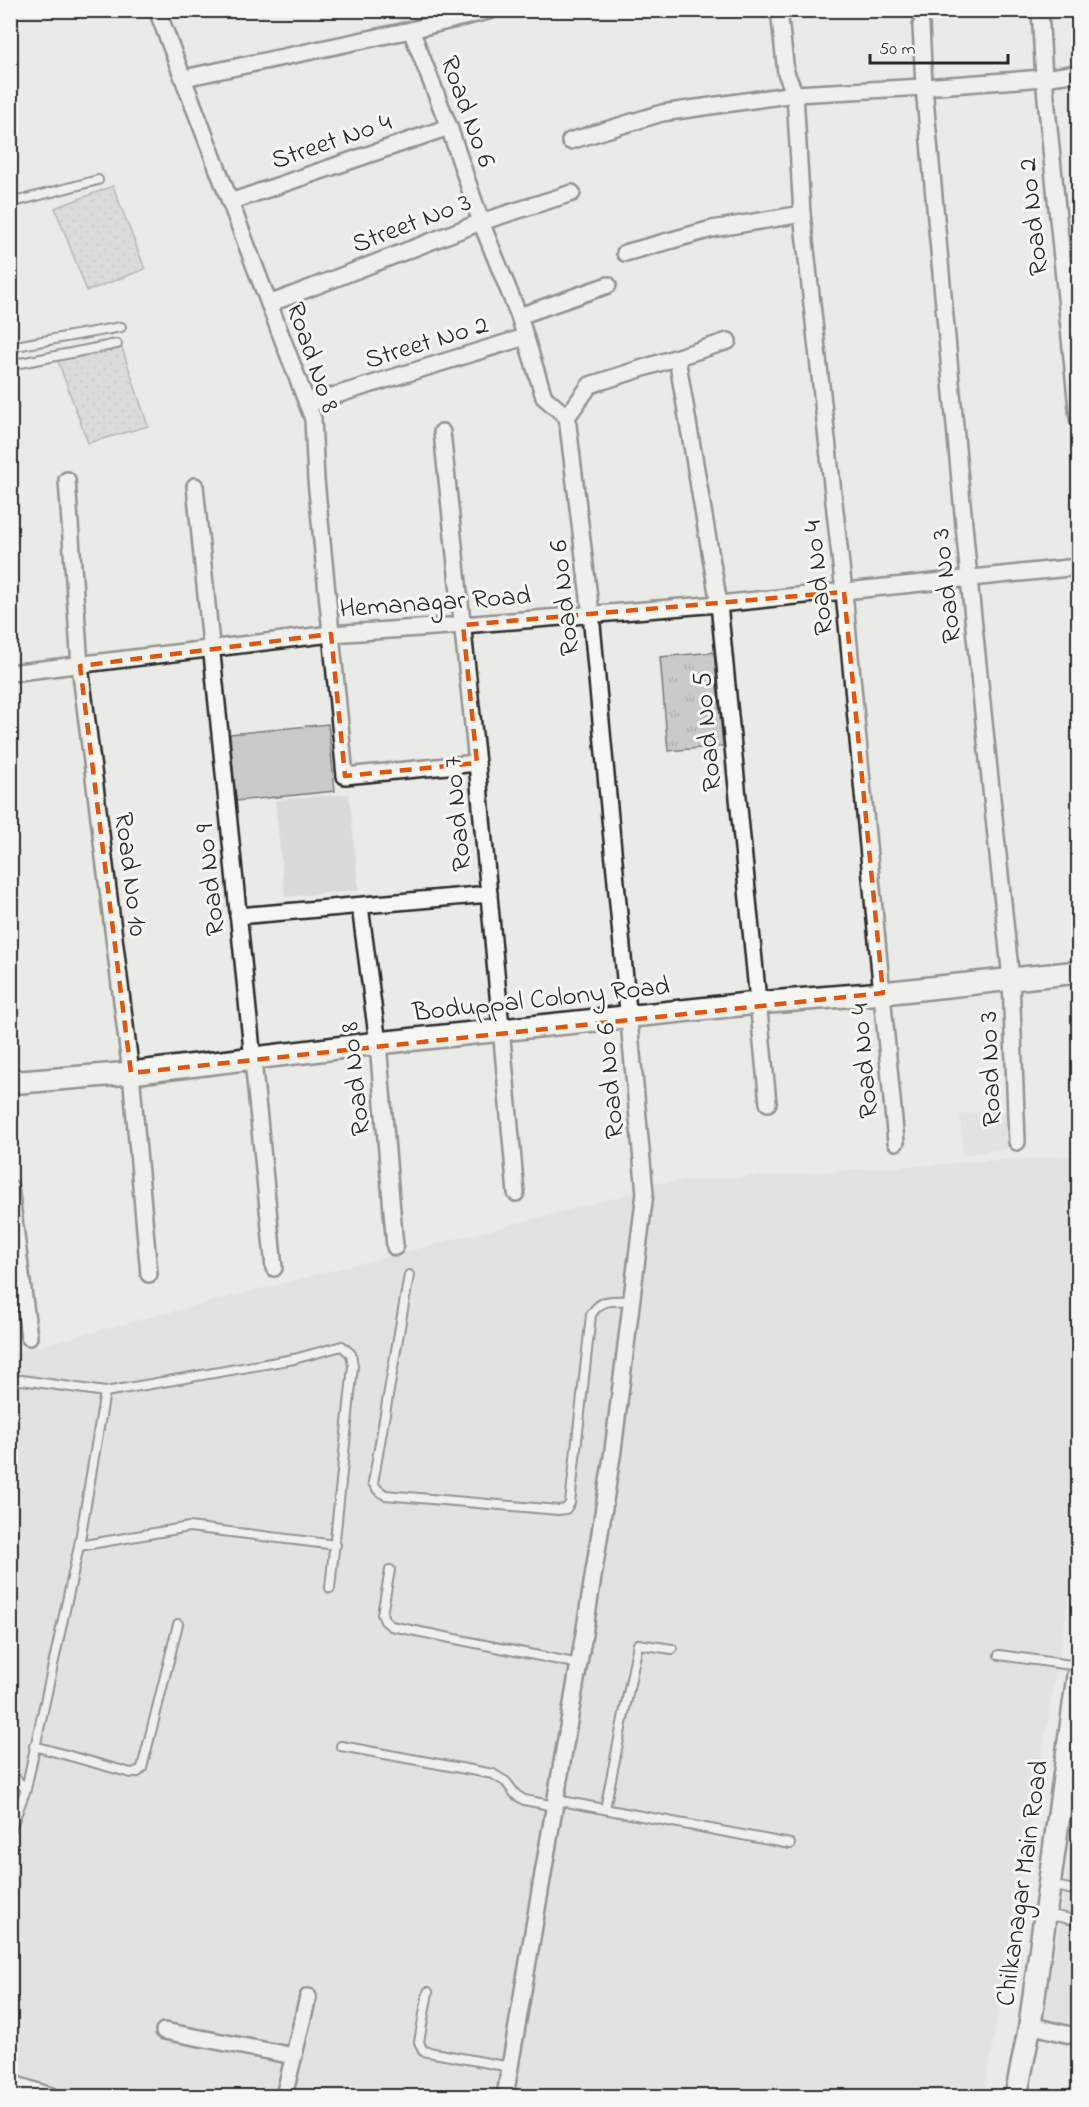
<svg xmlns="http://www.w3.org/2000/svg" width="1089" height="2107" viewBox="0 0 1089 2107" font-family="'Indie Flower',sans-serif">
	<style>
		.built { fill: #dadad6 }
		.grass { fill: url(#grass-dots); stroke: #7a7a79; stroke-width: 1.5 }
		.park { fill: url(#park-tufts); stroke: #7a7a79; stroke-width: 1.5 }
		.garden { fill: #cacac7; stroke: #7a7a79; stroke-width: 1.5 }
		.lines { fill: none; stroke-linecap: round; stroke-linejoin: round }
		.lane-casing { stroke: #2b2b2b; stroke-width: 12 }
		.street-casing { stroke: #2b2b2b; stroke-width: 20 }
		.secondary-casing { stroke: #2b2b2b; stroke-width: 26 }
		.lane { stroke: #f6f6f2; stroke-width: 8 }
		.street { stroke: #f6f6f2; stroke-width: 15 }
		.secondary { stroke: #f6f6f2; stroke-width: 21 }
		.marked { fill: none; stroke: #df570e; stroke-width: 4.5; stroke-dasharray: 12 8; stroke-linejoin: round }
		.labels { text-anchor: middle; stroke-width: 6; stroke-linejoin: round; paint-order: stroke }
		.street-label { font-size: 27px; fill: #2b2b2b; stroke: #f6f6f2 }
	</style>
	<defs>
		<pattern id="grass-dots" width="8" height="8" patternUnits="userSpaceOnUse" patternTransform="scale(1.5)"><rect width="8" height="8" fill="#cacac7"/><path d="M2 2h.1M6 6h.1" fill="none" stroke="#aeaeab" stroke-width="1.8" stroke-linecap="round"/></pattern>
		<pattern id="park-tufts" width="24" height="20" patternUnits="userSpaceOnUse" patternTransform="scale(1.5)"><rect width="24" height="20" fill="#cacac7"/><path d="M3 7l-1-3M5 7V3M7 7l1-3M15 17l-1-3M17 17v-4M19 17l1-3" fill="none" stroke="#aeaeab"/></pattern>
	</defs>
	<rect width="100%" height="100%" fill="#eaeae6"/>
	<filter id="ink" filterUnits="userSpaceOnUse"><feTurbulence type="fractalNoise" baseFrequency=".0167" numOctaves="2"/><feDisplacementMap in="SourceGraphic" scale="12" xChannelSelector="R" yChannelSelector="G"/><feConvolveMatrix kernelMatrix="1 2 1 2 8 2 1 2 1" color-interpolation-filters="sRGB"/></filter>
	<g filter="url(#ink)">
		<!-- built -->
		<g class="built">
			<polygon points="395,11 422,11 424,16 400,24"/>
			<polygon points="349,794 359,890 285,897 275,800"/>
			<polygon points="1013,1111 1016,1147 963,1155 960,1114"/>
			<polygon points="1078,1155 1078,1543 984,2096 11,2096 11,1353 619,1197 656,1183"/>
			<polygon points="1078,1808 1078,2027 1044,2019"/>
		</g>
		<!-- grass -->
		<g class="grass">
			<polygon points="113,186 145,269 87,291 55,208"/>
			<polygon points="122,348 148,426 88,443 57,358"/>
		</g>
		<!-- park -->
		<polygon class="park" points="714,652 723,746 668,751 660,657"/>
		<!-- garden -->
		<polygon class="garden" points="328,724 335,791 236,801 230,734"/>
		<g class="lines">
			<defs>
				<g id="lane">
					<polyline points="10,203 98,180"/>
					<polyline points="10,347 121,327"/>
					<polyline points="10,365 117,344"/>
					<path d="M409,1275l-36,208 5,7 7,5 173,15 8,-1 4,-6 21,-188c11,-18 22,-14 41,-14"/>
					<polyline points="10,1381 22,1380 105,1392 294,1359 342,1346 351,1354 353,1366 330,1588"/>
					<polyline points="79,1546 189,1527 336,1545"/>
					<polyline points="390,1570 382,1614 385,1621 391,1626 579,1664"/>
					<polyline points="999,1655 1078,1666"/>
					<polyline points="34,1746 131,1773 138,1772 142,1768 178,1624"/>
					<polyline points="341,1746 493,1774 506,1782 516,1795 524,1800 555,1806"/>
					<polyline points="10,1773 26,1789"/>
					<polyline points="556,1800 790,1844"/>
					<polyline points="605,1809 638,1644 672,1649"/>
					<polyline points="10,1831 26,1789 79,1546 105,1392"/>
					<polyline points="1051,1885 1078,1891"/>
					<polyline points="1047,1914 1078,1921"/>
					<polyline points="428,1992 419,2042 423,2051 510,2067"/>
				</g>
				<g id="street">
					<polyline points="157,10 313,419 316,480 345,776 477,763"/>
					<polyline points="779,10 786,73 795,94 802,214 844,592 896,1142"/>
					<polyline points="1040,10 1044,78 1078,418"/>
					<polyline points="921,25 924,87 969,579 1011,979 1017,1142"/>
					<polyline points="411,30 449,127 481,222 519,316 544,397 567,417 591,614 645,1193 613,1450 585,1628 505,2096"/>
					<polyline points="184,78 411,30 492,10"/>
					<polyline points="570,141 662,113 795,94 924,87 1044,78 1078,73"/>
					<polyline points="230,202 449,127"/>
					<polyline points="625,253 712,229 802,214"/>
					<polyline points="269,304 481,222 572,193"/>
					<polyline points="519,316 608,285"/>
					<polyline points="677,358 719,604 768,1103"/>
					<polyline points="307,404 525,337"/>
					<polyline points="567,417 590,385 728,341"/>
					<polyline points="442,432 477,763 516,1193"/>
					<polyline points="67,480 80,666 131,1073 149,1274"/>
					<polyline points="195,486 274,1268"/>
					<polyline points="10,673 331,634 463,625 719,604 1078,567"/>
					<polyline points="360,906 378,1043 395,1247"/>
					<polyline points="238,916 489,894"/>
					<polyline points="10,1188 29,1337"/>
					<polyline points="1030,2025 1078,2037"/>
					<polyline points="164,2031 294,2056"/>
					<polyline points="10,2083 51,2096"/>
					<polyline points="284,2096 308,1997"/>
				</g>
				<g id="secondary">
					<polyline points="10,1079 21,1082 131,1073 378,1043 757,1003 883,993 1078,972"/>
					<polyline points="1016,2096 1030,2025 1078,1676"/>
				</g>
			</defs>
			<!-- lane casing -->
			<use href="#lane" class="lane-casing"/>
			<!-- street casing -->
			<use href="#street" class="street-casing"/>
			<!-- secondary casing -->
			<use href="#secondary" class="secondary-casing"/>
			<!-- lane -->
			<use href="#lane" class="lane"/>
			<!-- street -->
			<use href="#street" class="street"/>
			<!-- secondary -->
			<use href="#secondary" class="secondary"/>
		</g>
	</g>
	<!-- marked area -->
	<path d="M0 0H1089V2107H0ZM844,592l39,401 -752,80 -51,-407 251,-32 14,142 132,-13 -14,-138z" fill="#eaeae6" fill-opacity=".55" fill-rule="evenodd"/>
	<path class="marked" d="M844,592l39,401 -752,80 -51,-407 251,-32 14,142 132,-13 -14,-138z"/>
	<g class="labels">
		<!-- street labels -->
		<g class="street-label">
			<text transform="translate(469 111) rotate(70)" y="9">Road No 6</text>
			<text transform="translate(331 140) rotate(-19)" y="9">Street No 4</text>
			<text transform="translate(1032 217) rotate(-96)" y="9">Road No 2</text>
			<text transform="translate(411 222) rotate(-21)" y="9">Street No 3</text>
			<text transform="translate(426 341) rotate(-17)" y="9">Street No 2</text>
			<text transform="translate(314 357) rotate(71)" y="9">Road No 8</text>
			<text transform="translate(817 578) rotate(-96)" y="9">Road No 4</text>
			<text transform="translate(945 586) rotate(-96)" y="9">Road No 3</text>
			<text transform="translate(563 598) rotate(-96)" y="9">Road No 6</text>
			<text transform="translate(435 601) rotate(-4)" y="9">Hemanagar Road</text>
			<text transform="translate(706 732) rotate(-95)" y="9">Road No 5</text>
			<text transform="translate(456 814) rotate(-95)" y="9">Road No 7</text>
			<text transform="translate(132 874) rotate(83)" y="9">Road No 10</text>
			<text transform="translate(209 880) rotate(-96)" y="9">Road No 9</text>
			<text transform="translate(541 998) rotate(-6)" y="9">Boduppal Colony Road</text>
			<text transform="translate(863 1061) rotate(-95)" y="9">Road No 4</text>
			<text transform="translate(989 1069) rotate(-92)" y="9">Road No 3</text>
			<text transform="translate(354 1079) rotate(-96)" y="9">Road No 8</text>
			<text transform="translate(609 1081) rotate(-95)" y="9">Road No 6</text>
			<text transform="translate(1021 1883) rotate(-82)" y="9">Chilkanagar Main Road</text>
		</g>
	</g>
	<!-- margin -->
	<rect width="1089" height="2107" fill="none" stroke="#f6f6f2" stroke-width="36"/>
	<rect x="18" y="18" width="1053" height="2071" fill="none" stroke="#2b2b2b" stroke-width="2" filter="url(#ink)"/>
	<!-- scale -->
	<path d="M870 54v9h138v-9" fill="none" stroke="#2b2b2b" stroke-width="3"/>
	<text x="879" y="54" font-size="18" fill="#2b2b2b" stroke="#f6f6f2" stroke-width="4.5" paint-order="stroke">50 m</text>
</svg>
